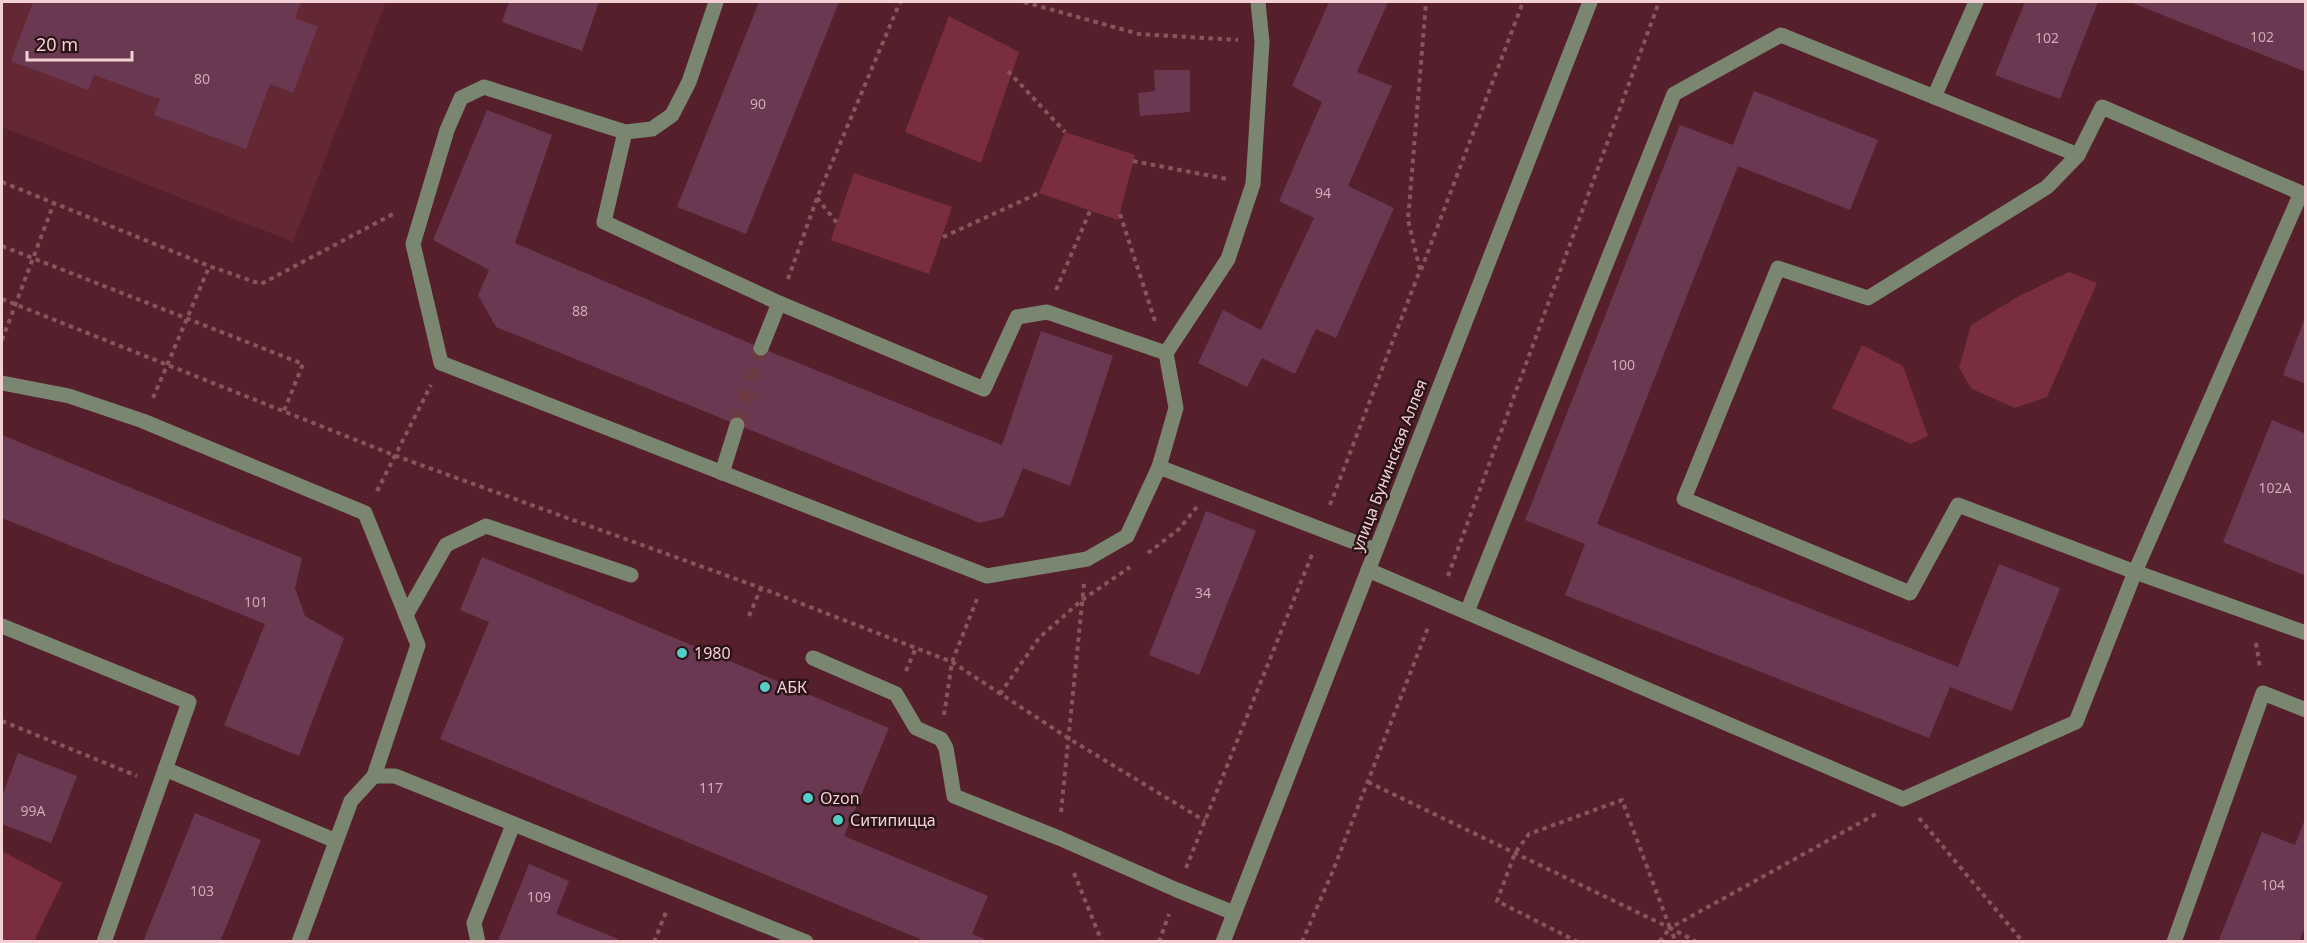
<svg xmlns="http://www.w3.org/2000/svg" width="2307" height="943" viewBox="0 0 2307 943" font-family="'Noto Sans',sans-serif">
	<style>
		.built { fill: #642734 }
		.green { fill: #792d3d }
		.building { fill: #6b3852 }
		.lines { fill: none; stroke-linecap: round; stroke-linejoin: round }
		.minor-tunnel { stroke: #6d3a44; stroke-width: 15; stroke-dasharray: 15 8; stroke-linecap: butt }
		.path { stroke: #86565f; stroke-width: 4; stroke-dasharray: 4.5 4.5; stroke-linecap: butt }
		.minor { stroke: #7b8670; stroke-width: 15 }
		.poi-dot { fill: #54cdc6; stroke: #2b1317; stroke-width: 2 }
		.labels { text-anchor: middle; stroke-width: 5; stroke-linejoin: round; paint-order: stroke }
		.number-label { font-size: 14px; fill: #d1aab4 }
		.street-label { font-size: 16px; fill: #f3d0d4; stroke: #2b1317 }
		.poi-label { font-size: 16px; fill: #f3d0d4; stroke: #2b1317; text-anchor: start }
	</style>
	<rect width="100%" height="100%" fill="#55202b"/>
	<!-- built -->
	<polygon class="built" points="2,2 386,2 293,242 2,127"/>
	<!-- green -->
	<g class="green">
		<polygon points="949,16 1019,52 981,163 905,132"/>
		<polygon points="1065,132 1135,155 1118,220 1039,193"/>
		<polygon points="854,173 952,207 929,274 831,240"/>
		<polygon points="2069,272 2097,283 2047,397 2015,408 1972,389 1959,368 1971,325 2021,295"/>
		<polygon points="1862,345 1903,366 1928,436 1911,444 1832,408"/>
		<polygon points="2,851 62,883 35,939 39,941 2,941"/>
	</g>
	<!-- building -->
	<g class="building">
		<polygon points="33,2 301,2 295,18 318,27 293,93 270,84 246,149 154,115 160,99 94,75 88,90 11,61"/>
		<polygon points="509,2 599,2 582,51 502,22"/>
		<polygon points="759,2 839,2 746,234 677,207"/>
		<polygon points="1329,2 1388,2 1357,72 1392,86 1348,186 1394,208 1336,338 1316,329 1295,374 1262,358 1247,387 1198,363 1223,310 1261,330 1314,218 1279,201 1322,102 1292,86"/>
		<polygon points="2025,2 2098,2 2060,99 1995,75"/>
		<polygon points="2130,2 2306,2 2306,72"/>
		<polygon points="1154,70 1190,70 1190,112 1140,116 1138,93 1155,91"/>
		<polygon points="1754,91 1878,140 1850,210 1738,166 1597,524 1958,667 1999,564 2060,588 2012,711 1950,687 1929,738 1565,595 1585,544 1525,520 1680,125 1733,145"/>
		<polygon points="487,110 552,135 515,243 761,348 1002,445 1041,331 1113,356 1070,486 1023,468 1003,517 980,523 496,327 478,295 489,270 433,240"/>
		<polygon points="2305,318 2306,318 2306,384 2283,375"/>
		<polygon points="2272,420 2306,434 2306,576 2223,542"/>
		<polygon points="2,435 302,558 295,588 305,616 344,638 299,756 224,725 265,624 2,518"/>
		<polygon points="1206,511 1256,531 1199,675 1149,655"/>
		<polygon points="482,557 889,728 844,836 988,896 972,934 991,942 927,942 440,739 489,622 460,610"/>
		<polygon points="18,753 77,776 51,843 2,824 2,797"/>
		<polygon points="195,813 261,840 220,942 143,942"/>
		<polygon points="2305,819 2306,925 2299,942 2218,942 2262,832 2295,845"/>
		<polygon points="529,864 569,881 556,914 618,939 617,942 498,941"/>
	</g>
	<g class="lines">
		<!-- minor-tunnel -->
		<polyline class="minor-tunnel" points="737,425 761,348"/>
		<!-- path -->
		<g class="path">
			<polyline points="1024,2 1139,34 1238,40"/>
			<polyline points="1008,71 1065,132"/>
			<polyline points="1133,161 1227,179"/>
			<polyline points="2,182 209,266 261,284 395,213"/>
			<polyline points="817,198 837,223"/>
			<polyline points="1120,214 1155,321"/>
			<polyline points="943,237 1039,193"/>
			<polyline points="2,246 303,364 284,411"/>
			<polyline points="1421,270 1523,2"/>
			<polyline points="788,279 817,198 900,2"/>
			<polyline points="1056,290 1090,211"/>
			<polyline points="2,299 396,456 761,588 952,662 1068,738 1205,821"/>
			<polyline points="2,340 54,203"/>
			<polyline points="153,398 209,267"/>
			<polyline points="377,491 431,385"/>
			<polyline points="1330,505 1420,270 1408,220 1426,2"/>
			<polyline points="1148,553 1179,529 1197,507"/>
			<polyline points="1448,576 1659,2"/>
			<polyline points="749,616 761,588"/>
			<polyline points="2256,643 2260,668"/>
			<polyline points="906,671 915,650"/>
			<polyline points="1000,694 1039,638 1082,600 1130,567"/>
			<polyline points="944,715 952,662 977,599"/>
			<polyline points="2,721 137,776"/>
			<polyline points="1368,782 1670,928 1676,942"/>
			<polyline points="1061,812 1084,584"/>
			<polyline points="1919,818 2023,942"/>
			<polyline points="1186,868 1313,552"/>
			<polyline points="1074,873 1102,942"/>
			<polyline points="654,942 666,912"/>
			<polyline points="1159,942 1169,914"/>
			<polyline points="1302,942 1332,873 1429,625"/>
			<polyline points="1578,942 1497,901 1515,853 1529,834 1622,800 1670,928 1659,942"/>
			<polyline points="1697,942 1670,928 1876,814"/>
		</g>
		<!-- minor -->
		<g class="minor">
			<polyline points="716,2 689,82 672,115 652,129 625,132 604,222 779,303 984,389 1017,317 1047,312 1166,353 1176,408 1159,467 1375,550"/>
			<polyline points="1934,97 1976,2"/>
			<polyline points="625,132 484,87 461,98 447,130 413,244 441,363 987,576 1087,559 1127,536 1159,467"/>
			<polyline points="2078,155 2047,187 1868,298 1778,268 1684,499 1910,593 1958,505 2135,572 2306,633"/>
			<polyline points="761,348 779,303"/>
			<polyline points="1166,353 1228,259 1253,184 1262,42 1258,2"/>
			<polyline points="2,383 69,396 143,421 365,513 418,645 374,776 351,801 299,942"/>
			<polyline points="722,473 737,425"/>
			<polyline points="1368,570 1903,799 2076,722 2135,572 2301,193 2102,107 2078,155 1781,35 1674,94 1467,612"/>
			<polyline points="406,615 446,545 486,526 631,575"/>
			<polyline points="2,626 189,702 104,942"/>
			<polyline points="813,658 896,694 916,728 941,739 946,748 954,796 1059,838 1177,890 1234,913"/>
			<polyline points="165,769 336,841"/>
			<polyline points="374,776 395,776 806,942"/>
			<polyline points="478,942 474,923 513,825"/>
			<polyline points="1223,942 1590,2"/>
			<polyline points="2174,942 2263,693 2306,710"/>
		</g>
	</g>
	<!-- markers -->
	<g class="poi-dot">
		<circle cx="682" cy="653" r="6"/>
		<circle cx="765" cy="687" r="6"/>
		<circle cx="808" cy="798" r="6"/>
		<circle cx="838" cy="820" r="6"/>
	</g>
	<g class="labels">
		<!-- number labels -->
		<g class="number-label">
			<text x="2262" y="42">102</text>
			<text x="2047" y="43">102</text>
			<text x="202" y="84">80</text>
			<text x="758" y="109">90</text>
			<text x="1323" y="198">94</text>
			<text x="580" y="316">88</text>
			<text x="1623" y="370">100</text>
			<text x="2275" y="493">102А</text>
			<text x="1203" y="598">34</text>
			<text x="256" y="607">101</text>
			<text x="711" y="793">117</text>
			<text x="33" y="816">99А</text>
			<text x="2273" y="890">104</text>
			<text x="202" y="896">103</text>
			<text x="539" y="902">109</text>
		</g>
		<!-- street labels -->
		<g class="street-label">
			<text transform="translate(1389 465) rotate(-69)" y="6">улица Бунинская Аллея</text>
		</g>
		<!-- poi labels -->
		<g class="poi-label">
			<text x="694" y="659">1980</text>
			<text x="777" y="693">АБК</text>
			<text x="820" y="804">Ozon</text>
			<text x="850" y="826">Ситипицца</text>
		</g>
	</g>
	<!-- border -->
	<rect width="2307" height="943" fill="none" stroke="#f3d0d4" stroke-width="6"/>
	<!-- scale -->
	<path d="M27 51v9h105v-9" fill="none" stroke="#f3d0d4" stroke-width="3"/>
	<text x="36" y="51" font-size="18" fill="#f3d0d4" stroke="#2b1317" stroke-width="4.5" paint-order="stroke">20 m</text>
</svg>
